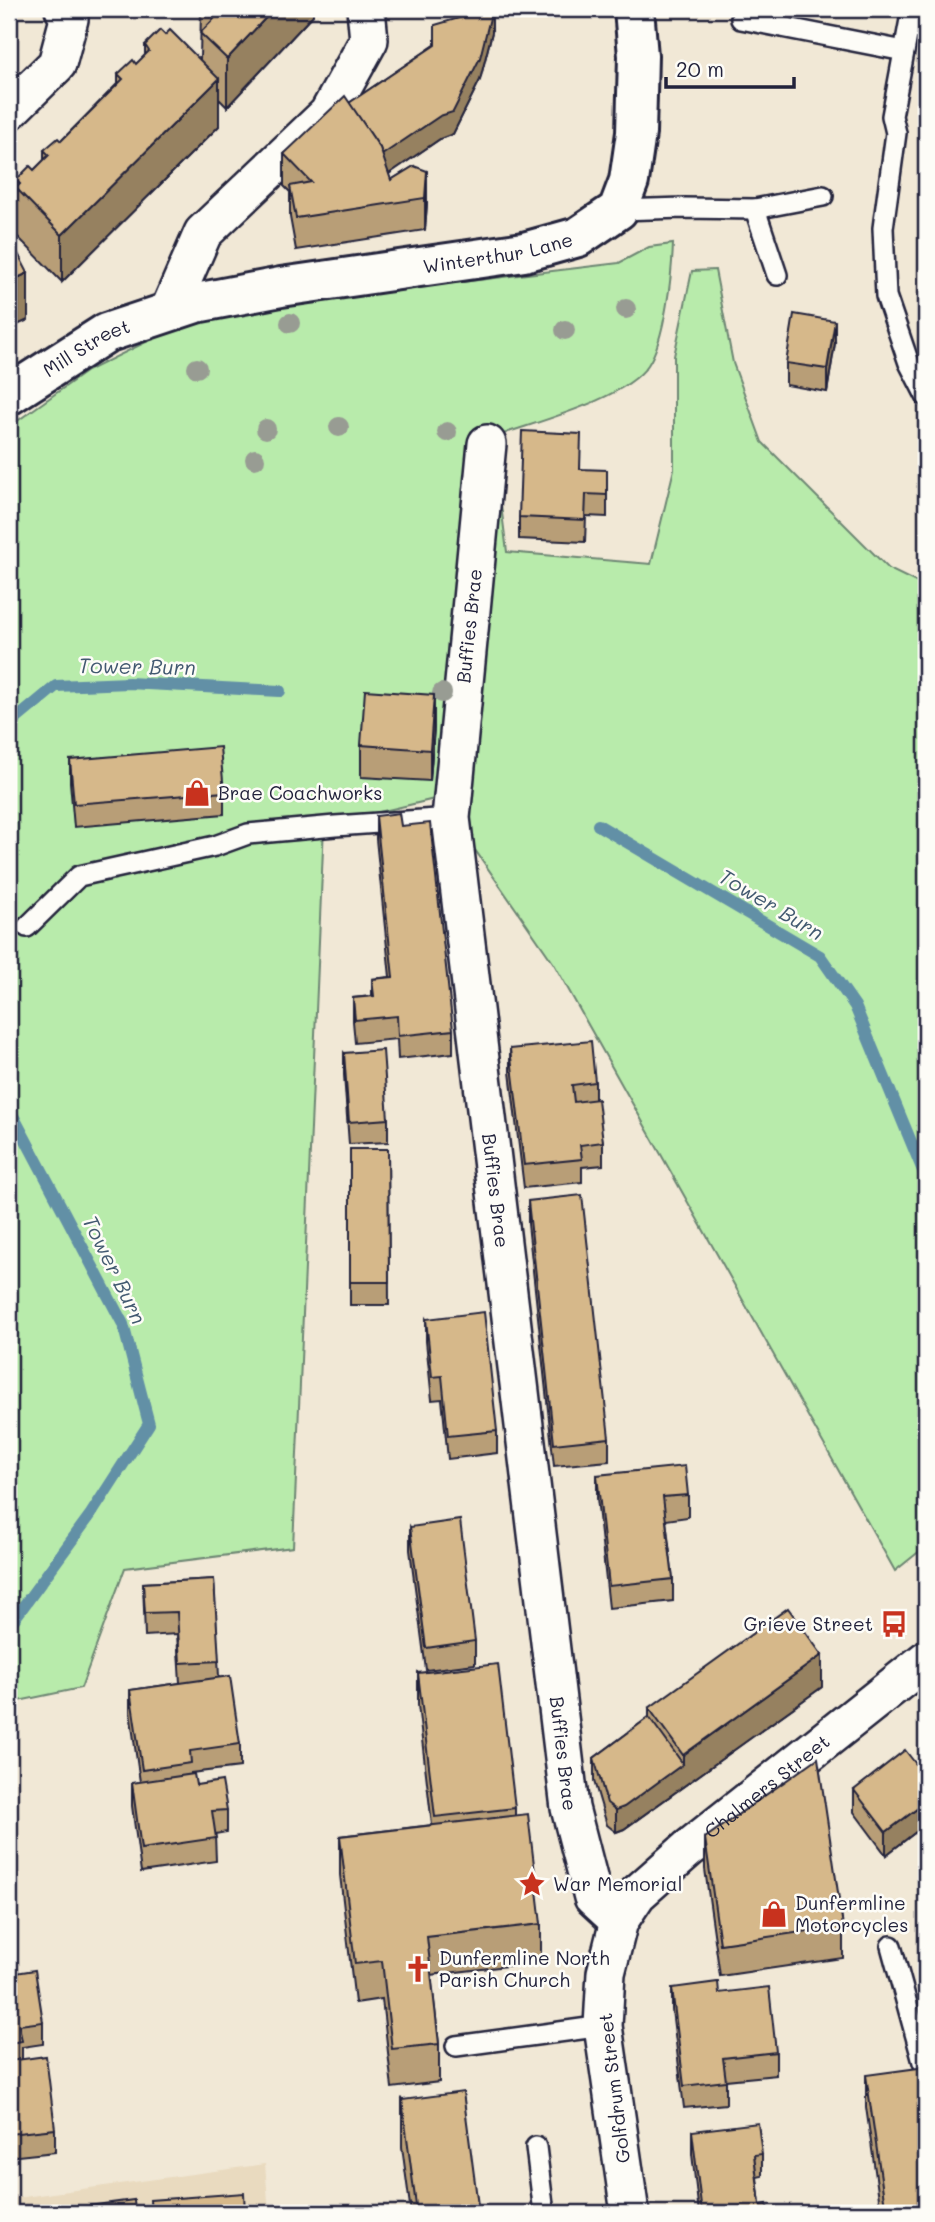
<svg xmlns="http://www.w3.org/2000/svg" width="935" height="2222" viewBox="0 0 935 2222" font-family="Mali,sans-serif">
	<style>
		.built { fill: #e9dabf }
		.green { fill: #b8ebab; stroke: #6d8673; stroke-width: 2 }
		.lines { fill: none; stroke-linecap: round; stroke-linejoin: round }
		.stream { stroke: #6290a6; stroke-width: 12 }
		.service-casing { stroke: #22223b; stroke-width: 24 }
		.minor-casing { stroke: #22223b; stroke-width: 42 }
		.tertiary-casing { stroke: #22223b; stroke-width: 44 }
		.service { stroke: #fdfcf7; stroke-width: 19 }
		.minor { stroke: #fdfcf7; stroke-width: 37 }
		.tertiary { stroke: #fdfcf7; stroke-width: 38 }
		.tree { fill: #989c93 }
		.wall { fill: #b89e77; stroke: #22223b; stroke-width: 2 }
		.shaded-wall { fill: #968161; stroke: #22223b; stroke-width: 2 }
		.building { fill: #d6b88a; stroke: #22223b; stroke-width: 2 }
		.labels { text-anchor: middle; stroke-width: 5; stroke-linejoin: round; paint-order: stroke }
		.street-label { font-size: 19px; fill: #22223b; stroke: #fdfcf7 }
		.poi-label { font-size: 19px; fill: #22223b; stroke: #fdfcf7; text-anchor: start }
		.water-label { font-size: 21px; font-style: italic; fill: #425970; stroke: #fdfcf7 }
	</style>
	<rect width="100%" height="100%" fill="#f1e8d6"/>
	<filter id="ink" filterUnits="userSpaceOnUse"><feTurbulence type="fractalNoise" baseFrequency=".0143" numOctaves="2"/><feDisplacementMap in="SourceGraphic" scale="14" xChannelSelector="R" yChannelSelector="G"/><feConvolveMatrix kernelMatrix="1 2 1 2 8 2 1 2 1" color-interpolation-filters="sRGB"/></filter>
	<g filter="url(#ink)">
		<!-- built -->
		<polygon class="built" points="265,2164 269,2213 9,2213 9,2199"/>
		<!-- green -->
		<path class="green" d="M673,244c-1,30 -8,96 -25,121 -21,33 -108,56 -145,69l-9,16 13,102 144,12 23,-95v-113l18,-85 23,-1 18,93 29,79 127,127 37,18v959l-31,25 -341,-607 -115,-166 -115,27 -31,722 -168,21 -44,120 -72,15v-1276l78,-56 67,-33 67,-24 174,-24 224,-27 30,-16z"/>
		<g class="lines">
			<!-- stream -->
			<g class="stream">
				<polyline points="9,725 56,686 129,683 280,691"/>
				<polyline points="598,825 820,956 855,1006 926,1178"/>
				<polyline points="9,1108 123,1324 149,1424 91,1514 9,1626"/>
			</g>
			<defs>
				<g id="service">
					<polyline points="743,9 741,19 904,51"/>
					<polyline points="912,9 892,116 896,133 883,228 886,296 909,363 926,396"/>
					<polyline points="755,209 777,275"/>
					<polyline points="618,210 684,208 755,209 823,196"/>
					<polyline points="27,927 79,876 215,846 248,834 335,826 451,818"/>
					<polyline points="891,1946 923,2062 926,2063"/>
					<polyline points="456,2046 603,2026"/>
					<polyline points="536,2147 544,2213"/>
				</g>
				<g id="minor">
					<polyline points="9,111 57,64 69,19 64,9"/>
					<polyline points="169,311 203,233 328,114 369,40 366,9"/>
					<path id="s1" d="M487,444l-36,374 119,990 23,89 26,24"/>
					<path id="s2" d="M630,2213l-27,-187 3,-53 13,-52 18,-27 51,-45 238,-189"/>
				</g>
				<g id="tertiary">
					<path id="s3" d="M9,395l97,-62 90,-30 85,-16 243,-35 54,-15 40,-27 11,-29 7,-48 2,-77 -4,-47"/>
				</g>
			</defs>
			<!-- service casing -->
			<use href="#service" class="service-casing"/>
			<!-- minor casing -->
			<use href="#minor" class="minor-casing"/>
			<!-- tertiary casing -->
			<use href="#tertiary" class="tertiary-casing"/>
			<!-- service -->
			<use href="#service" class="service"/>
			<!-- minor -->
			<use href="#minor" class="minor"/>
			<!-- tertiary -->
			<use href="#tertiary" class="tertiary"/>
		</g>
		<!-- trees -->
		<g class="tree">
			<circle cx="626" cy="309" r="10"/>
			<circle cx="290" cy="323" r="10"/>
			<circle cx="565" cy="330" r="10"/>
			<circle cx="197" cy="368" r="10"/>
			<circle cx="339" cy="427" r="10"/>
			<circle cx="266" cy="429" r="10"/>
			<circle cx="447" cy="432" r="10"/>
			<circle cx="255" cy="459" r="10"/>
			<circle cx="442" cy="693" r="10"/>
		</g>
		<!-- wall -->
		<g class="wall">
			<polygon points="201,9 313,9 313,15 227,107 219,99 219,126 62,282 16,235 16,180 34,170 44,160 44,150 61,141 118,83 118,74 136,64 145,56 145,45 165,35 200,60"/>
			<polygon points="492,32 480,80 453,134 440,139 388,174 391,180 414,166 427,203 425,230 296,250 290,217 290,192 284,186 284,154 349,103 435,45"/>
			<polygon points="835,343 827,392 786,385 786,363"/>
			<polygon points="581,469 607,493 607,517 586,516 585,542 519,539 519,517"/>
			<polygon points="434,727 430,781 361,777 361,745"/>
			<polygon points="70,760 224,792 224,814 74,827 70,782"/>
			<polygon points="376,816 401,826 453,1030 453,1053 398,1059 397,1039 355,1043 353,1021 353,998 372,996 372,979 390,977 376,839"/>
			<polygon points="510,1049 595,1082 595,1099 603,1142 603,1165 582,1167 582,1182 524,1188 510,1072"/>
			<polygon points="344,1053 388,1119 388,1142 349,1144 344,1075"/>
			<polygon points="350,1149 388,1149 389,1305 350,1305"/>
			<polygon points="528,1201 609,1438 609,1461 554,1466 528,1224"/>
			<polygon points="426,1319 497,1431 497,1453 448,1459 442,1399 432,1400 426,1341"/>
			<polygon points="597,1475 688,1495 688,1517 666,1520 673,1579 673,1601 609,1608 597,1498"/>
			<polygon points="410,1527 475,1641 475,1664 426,1670 410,1550"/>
			<polygon points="214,1579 219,1677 240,1744 240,1767 191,1773 191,1775 196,1785 227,1810 227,1832 215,1834 216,1861 141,1872 132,1806 132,1783 140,1782 130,1712 130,1690 180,1683 177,1634 145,1636 143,1583"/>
			<polygon points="418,1673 515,1808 515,1815 541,1924 541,1962 431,1975 439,2044 439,2082 392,2088 382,1999 355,2003 340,1875 340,1836 432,1825 418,1705"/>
			<polygon points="822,1687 624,1829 616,1832 607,1825 594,1781 594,1758 649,1717 649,1708"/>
			<polygon points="926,1777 926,1824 886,1855 854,1812 854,1790"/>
			<polygon points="705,1838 843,1926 843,1958 720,1976 705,1869"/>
			<polygon points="9,1908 15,1952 15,1973 43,2022 43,2044 22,2047 22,2059 55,2129 55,2152 9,2157"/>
			<polygon points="672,1988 719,1993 776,2052 776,2075 726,2080 726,2104 684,2108 672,2010"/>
			<polygon points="866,2075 926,2213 881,2213 866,2107"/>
			<polygon points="402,2100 479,2213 411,2213 402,2147"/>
			<polygon points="692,2131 762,2154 762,2176 757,2177 760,2205 768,2213 699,2213 692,2154"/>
		</g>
		<!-- shaded-wall -->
		<g class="shaded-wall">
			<polygon points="274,9 313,9 313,15 227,107 227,59"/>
			<polygon points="430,9 442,9 430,14"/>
			<polygon points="492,10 492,32 480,80 453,134 440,139 380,180 380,157"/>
			<polygon points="219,79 219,126 62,282 62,235"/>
			<polygon points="427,171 427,203 425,230 425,198"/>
			<polygon points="28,273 28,320 9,329 9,282"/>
			<polygon points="835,321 835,343 827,392 827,369"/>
			<polygon points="434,695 434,727 430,781 430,750"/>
			<polygon points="822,1655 822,1687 624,1829 616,1832 616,1810 683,1764 683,1755"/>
			<polygon points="926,1802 926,1824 886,1855 886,1832"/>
		</g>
		<!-- building -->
		<g class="building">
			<polygon points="203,9 274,9 227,59 200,33 214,19"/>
			<polygon points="476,9 492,10 480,58 453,112 440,116 382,155 380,148 349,103 435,45 435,25 476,13"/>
			<polygon points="160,30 165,35 170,30 219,79 62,235 16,188 20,184 16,180 30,166 34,170 49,155 44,150 58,138 61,141 123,79 118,74 133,60 136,64 149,51 145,45"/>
			<polygon points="345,96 380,148 391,180 414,166 427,171 425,198 296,218 290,186 311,182 284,154"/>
			<polygon points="10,238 28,273 9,282 9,239"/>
			<polygon points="794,314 835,321 827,369 786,363"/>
			<polygon points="522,431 581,434 580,469 607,470 607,495 586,494 585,520 519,517"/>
			<polygon points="365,690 434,695 430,750 361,745"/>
			<polygon points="220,747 224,792 74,804 70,760"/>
			<polygon points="399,813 401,826 430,823 453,1030 398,1036 397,1016 355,1020 353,998 374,996 372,979 393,977 376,816"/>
			<polygon points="591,1041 595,1082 572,1085 574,1102 598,1099 603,1142 580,1145 582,1159 524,1165 510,1049"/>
			<polygon points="383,1050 388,1119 349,1122 344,1053"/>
			<polygon points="350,1149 388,1149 389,1282 350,1282"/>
			<polygon points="582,1195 609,1438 554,1444 528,1201"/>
			<polygon points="484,1312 497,1431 448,1436 442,1376 432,1377 426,1319"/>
			<polygon points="685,1466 688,1495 663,1497 673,1579 609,1586 597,1475"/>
			<polygon points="460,1520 475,1641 426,1648 410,1527"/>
			<polygon points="214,1579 219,1661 180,1663 177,1612 145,1613 143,1583"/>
			<polygon points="788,1608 822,1655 683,1755 649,1708"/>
			<polygon points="498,1664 515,1808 435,1817 418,1673"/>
			<polygon points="230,1676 240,1744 190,1751 191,1763 142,1770 130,1690"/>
			<polygon points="649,1717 683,1764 624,1807 616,1810 607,1803 594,1758"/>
			<polygon points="905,1750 926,1777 926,1802 886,1832 854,1790"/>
			<polygon points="818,1758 843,1926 720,1944 705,1838"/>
			<polygon points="194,1774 196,1785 222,1781 227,1810 212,1811 216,1838 141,1849 132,1783"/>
			<polygon points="528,1814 541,1924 427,1937 439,2044 392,2049 382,1961 355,1964 340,1836"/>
			<polygon points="9,1908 15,1952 9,1953"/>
			<polygon points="35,1970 43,2022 19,2025 22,2041 9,2043 9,1974"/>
			<polygon points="718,1982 719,1993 769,1987 776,2052 723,2058 726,2081 684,2086 672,1988"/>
			<polygon points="46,2056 55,2129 9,2134 9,2061"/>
			<polygon points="926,2067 926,2213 886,2213 866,2075"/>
			<polygon points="463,2092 479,2213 417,2213 402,2100"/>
			<polygon points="758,2123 762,2154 754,2155 760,2205 767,2204 768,2213 702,2213 692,2131"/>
			<polygon points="244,2193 245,2213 151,2213 150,2200"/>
			<polygon points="134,2200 135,2213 59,2213 59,2210"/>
		</g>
	</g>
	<!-- icons -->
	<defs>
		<symbol id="shop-bare" viewBox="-9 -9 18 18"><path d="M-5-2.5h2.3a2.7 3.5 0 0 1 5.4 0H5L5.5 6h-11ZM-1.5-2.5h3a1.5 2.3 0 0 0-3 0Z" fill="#c8321e" stroke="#fdfcf7" stroke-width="2.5" paint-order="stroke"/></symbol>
		<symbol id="bus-bare" viewBox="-9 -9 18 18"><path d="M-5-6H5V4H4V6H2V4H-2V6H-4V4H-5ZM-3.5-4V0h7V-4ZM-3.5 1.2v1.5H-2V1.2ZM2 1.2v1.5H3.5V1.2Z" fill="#c8321e" stroke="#fdfcf7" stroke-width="2.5" paint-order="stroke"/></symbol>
		<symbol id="sight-bare" viewBox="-9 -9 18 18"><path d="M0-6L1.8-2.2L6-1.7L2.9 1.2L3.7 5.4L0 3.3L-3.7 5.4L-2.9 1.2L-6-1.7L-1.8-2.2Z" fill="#c8321e" stroke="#fdfcf7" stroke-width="2.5" paint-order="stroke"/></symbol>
		<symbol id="church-bare" viewBox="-9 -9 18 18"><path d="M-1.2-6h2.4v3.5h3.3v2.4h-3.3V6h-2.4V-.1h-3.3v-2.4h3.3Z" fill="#c8321e" stroke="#fdfcf7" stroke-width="2.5" paint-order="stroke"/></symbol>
	</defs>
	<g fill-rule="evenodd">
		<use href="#shop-bare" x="178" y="774" width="38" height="38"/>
		<use href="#bus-bare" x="875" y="1605" width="38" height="38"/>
		<use href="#sight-bare" x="513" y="1865" width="38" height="38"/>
		<use href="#shop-bare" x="755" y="1895" width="38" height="38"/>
		<use href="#church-bare" x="399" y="1950" width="38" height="38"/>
	</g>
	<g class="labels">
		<!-- street labels -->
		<g class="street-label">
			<text dy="7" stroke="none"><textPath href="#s3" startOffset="516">Winterthur Lane</textPath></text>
			<text dy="7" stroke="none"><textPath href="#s3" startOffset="91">Mill Street</textPath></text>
			<text transform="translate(469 626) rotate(-84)" y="7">Buffies Brae</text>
			<text dy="7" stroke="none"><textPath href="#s1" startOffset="751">Buffies Brae</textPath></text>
			<text dy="7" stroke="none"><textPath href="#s1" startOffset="1318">Buffies Brae</textPath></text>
			<text dy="7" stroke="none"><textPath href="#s2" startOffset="497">Chalmers Street</textPath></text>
			<text transform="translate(614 2088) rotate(-97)" y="7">Golfdrum Street</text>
		</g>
		<!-- poi labels -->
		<g class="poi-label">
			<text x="218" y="800">Brae Coachworks</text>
			<text x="873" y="1631" text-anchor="end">Grieve Street</text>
			<text x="553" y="1891">War Memorial</text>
			<text x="795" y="1910">Dunfermline<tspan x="795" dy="22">Motorcycles</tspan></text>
			<text x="439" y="1965">Dunfermline North<tspan x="439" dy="22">Parish Church</tspan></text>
		</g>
		<!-- water labels -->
		<g class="water-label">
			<text transform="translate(137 667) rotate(1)" y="7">Tower Burn</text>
			<text transform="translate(771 905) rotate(31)" y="7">Tower Burn</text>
			<text transform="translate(114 1270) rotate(64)" y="7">Tower Burn</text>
		</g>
	</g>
	<!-- margin -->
	<rect width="935" height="2222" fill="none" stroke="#fdfcf7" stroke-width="35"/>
	<rect x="18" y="18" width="900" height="2187" fill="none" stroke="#22223b" stroke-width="2.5" filter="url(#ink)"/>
	<!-- scale -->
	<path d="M666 77v10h128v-10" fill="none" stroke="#22223b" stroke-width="3.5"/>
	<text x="676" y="77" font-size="21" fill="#22223b" stroke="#fdfcf7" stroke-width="5" paint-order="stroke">20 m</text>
</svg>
